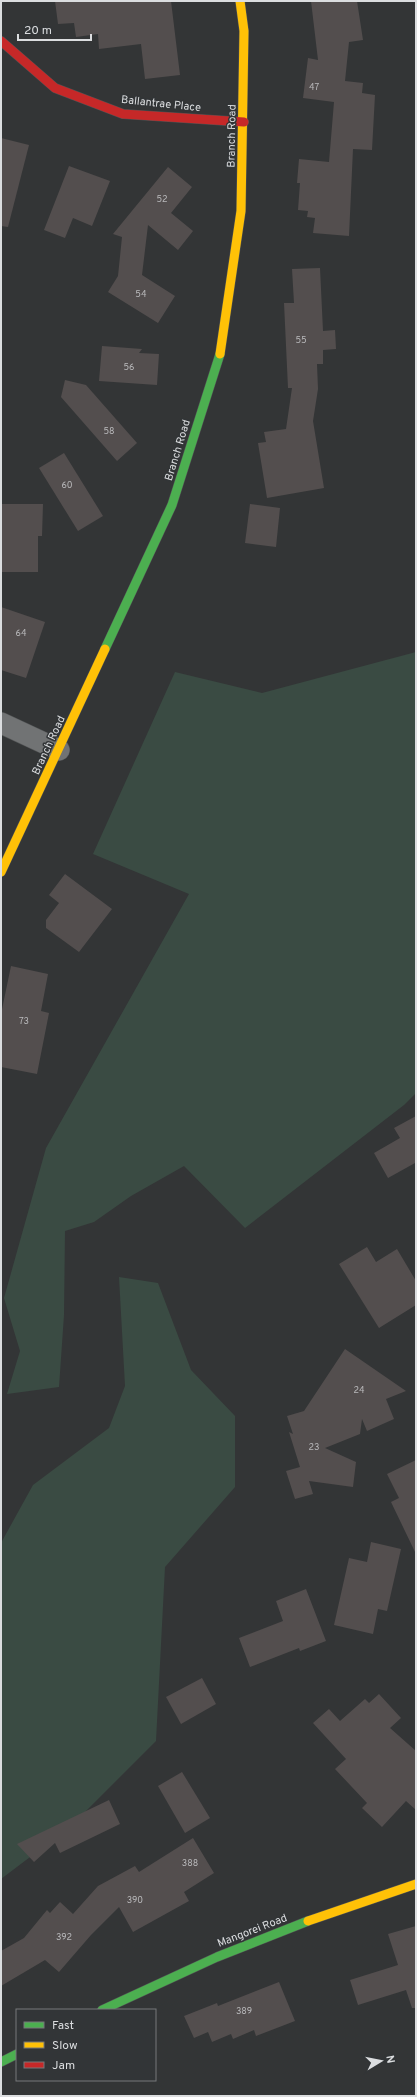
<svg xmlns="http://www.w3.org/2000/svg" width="417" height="2097" viewBox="0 0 417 2097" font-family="Overpass,sans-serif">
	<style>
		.green { fill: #3a4b43 }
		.building { fill: #534e4e }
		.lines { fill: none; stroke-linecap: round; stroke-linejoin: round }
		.street-casing { stroke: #515354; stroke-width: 22 }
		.fast-casing { stroke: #515354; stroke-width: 10 }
		.slow-casing { stroke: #515354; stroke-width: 10 }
		.jam-casing { stroke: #515354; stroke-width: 10 }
		.street { stroke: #717374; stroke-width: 21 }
		.fast { stroke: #4caf50; stroke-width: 9 }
		.slow { stroke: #ffc107; stroke-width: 9 }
		.jam { stroke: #c62828; stroke-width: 9 }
		.labels { text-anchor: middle; stroke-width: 3; stroke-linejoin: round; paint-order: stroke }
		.number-label { font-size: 9px; fill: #b9b9bb }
		.street-label { font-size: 11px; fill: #dbdddf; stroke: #323537 }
	</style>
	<rect width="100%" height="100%" fill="#333536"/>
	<!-- green -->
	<g class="green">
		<polygon points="416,652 416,1093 404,1105 245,1228 184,1166 131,1196 94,1222 65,1231 64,1315 59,1387 7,1394 20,1351 4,1298 46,1148 189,894 93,854 175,672 262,693"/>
		<polygon points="119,1277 158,1283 191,1370 235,1416 235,1487 165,1567 156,1741 71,1826 1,1879 1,1543 33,1485 109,1428 125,1386"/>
	</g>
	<!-- building -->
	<g class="building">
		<polygon points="55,1 171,1 180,75 145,79 141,44 99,49 98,34 76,37 74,23 58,24"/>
		<polygon points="311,1 357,1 363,40 349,42 345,81 363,83 362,93 375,95 372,150 353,149 349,236 313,233 315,218 307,217 308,211 298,210 300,183 297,183 299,159 329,162 334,102 303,98 308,58 318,60"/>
		<polygon points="1,138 29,145 8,227 1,226"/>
		<polygon points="69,166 110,181 92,226 73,218 65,238 44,230"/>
		<polygon points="168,167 192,187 171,213 193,231 178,250 148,225 142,275 175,296 158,323 108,292 118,276 122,237 113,234"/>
		<polygon points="320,268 323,331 335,330 336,349 323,350 323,364 317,364 318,389 313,421 324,488 267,498 258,443 266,442 264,432 286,429 292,388 288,388 284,303 294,303 292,269"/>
		<polygon points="102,346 142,349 139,353 159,354 157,385 99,381"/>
		<polygon points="65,380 86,385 137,443 117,461 61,397"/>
		<polygon points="64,453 103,516 78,531 39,468"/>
		<polygon points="1,504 43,504 42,536 38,536 38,572 1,572"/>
		<polygon points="250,504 280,508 276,547 245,543"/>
		<polygon points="1,607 45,622 26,678 1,670"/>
		<polygon points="65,874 112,909 79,952 46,928 46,920 59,903 49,895"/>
		<polygon points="11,966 48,974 41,1011 49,1013 37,1074 1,1067 1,1014"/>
		<polygon points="416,1116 416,1165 415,1163 388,1178 374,1153 400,1138 394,1128"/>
		<polygon points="367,1247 376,1262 397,1249 416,1281 416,1305 379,1328 339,1264"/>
		<polygon points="345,1349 406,1391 386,1399 394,1419 367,1431 362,1419 360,1434 325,1448 356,1462 353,1487 309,1481 313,1494 295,1499 286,1471 300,1467 289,1432 293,1434 287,1416 304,1411"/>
		<polygon points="416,1460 416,1554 391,1502 399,1498 387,1474"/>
		<polygon points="371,1542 401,1549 387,1611 378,1609 373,1634 334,1625 349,1558 367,1562"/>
		<polygon points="306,1589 326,1641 300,1651 299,1648 250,1667 239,1638 283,1621 276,1601"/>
		<polygon points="202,1678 216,1704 181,1724 166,1697"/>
		<polygon points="379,1694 401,1718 390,1728 416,1751 416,1810 406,1801 382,1827 362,1808 367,1803 335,1769 346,1759 313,1723 329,1709 340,1721 365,1699 369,1703"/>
		<polygon points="182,1772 210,1818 185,1833 158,1786"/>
		<polygon points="109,1800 120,1824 60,1853 55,1843 34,1862 17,1844"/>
		<polygon points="193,1838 214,1873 184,1892 189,1901 133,1932 119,1907 91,1935 59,1972 45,1960 1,1986 1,1951 24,1938 47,1910 50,1913 60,1902 73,1914 98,1886 135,1866 139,1872"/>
		<polygon points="416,1926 416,2008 412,2008 406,1990 358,2005 350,1980 398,1965 388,1934"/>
		<polygon points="279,1982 295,2021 256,2036 254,2030 233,2039 231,2034 212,2042 208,2032 194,2038 184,2016 217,2003 218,2006"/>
	</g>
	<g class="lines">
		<defs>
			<polyline id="street" points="1,723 59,750"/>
			<g id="fast">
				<polyline points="105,649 172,505 220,354"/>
				<polyline points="102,2010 217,1957 308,1921"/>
				<polyline points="1,2062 17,2054"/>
			</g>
			<g id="slow">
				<polyline points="220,354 241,211 244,31 240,1"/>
				<polyline points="1,872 105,649"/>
				<polyline points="308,1921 416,1884"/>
			</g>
			<polyline id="jam" points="1,41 55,88 123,114 244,122"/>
		</defs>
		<!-- street casing -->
		<use href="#street" class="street-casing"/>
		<!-- fast casing -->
		<use href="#fast" class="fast-casing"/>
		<!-- slow casing -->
		<use href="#slow" class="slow-casing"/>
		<!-- jam casing -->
		<use href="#jam" class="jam-casing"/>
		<!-- street -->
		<use href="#street" class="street"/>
		<!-- fast -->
		<use href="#fast" class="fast"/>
		<!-- slow -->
		<use href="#slow" class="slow"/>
		<!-- jam -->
		<use href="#jam" class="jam"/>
	</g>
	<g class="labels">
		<!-- number labels -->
		<g class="number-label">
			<text x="314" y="90">47</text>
			<text x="162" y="202">52</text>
			<text x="141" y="297">54</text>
			<text x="301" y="343">55</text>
			<text x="129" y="370">56</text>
			<text x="109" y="434">58</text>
			<text x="67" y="488">60</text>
			<text x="21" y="636">64</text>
			<text x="24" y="1024">73</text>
			<text x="359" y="1393">24</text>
			<text x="314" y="1450">23</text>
			<text x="190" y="1866">388</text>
			<text x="135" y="1903">390</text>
			<text x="64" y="1940">392</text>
			<text x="244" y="2014">389</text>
		</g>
		<!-- street labels -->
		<g class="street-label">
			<text transform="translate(161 103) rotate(6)" y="4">Ballantrae Place</text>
			<text transform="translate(231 136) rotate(-89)" y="4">Branch Road</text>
			<text transform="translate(177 450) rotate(-73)" y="4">Branch Road</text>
			<text transform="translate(48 745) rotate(-65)" y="4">Branch Road</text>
			<text transform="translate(252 1930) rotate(-21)" y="4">Mangorei Road</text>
		</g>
	</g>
	<!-- border -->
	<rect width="417" height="2097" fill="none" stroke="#dbdddf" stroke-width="4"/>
	<!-- legend -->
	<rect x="16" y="2009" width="140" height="72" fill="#323537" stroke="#76787a"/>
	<rect x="24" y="2022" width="20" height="6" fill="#4caf50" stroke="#76787a"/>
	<text x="52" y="2029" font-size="12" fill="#dbdddf">Fast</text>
	<rect x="24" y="2042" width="20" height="6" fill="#ffc107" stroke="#76787a"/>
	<text x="52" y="2049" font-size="12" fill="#dbdddf">Slow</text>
	<rect x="24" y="2062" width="20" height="6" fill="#c62828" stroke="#76787a"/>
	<text x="52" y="2069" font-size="12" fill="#dbdddf">Jam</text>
	<!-- north arrow -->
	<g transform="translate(381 2061) rotate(80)" stroke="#323537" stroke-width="3" paint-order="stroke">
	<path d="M0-3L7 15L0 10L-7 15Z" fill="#dbdddf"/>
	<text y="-6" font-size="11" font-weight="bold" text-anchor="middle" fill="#dbdddf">N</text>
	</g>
	<!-- scale -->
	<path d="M18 34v6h73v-6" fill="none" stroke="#dbdddf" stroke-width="2"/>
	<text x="24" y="34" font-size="12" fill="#dbdddf" stroke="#323537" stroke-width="3" paint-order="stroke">20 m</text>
</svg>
